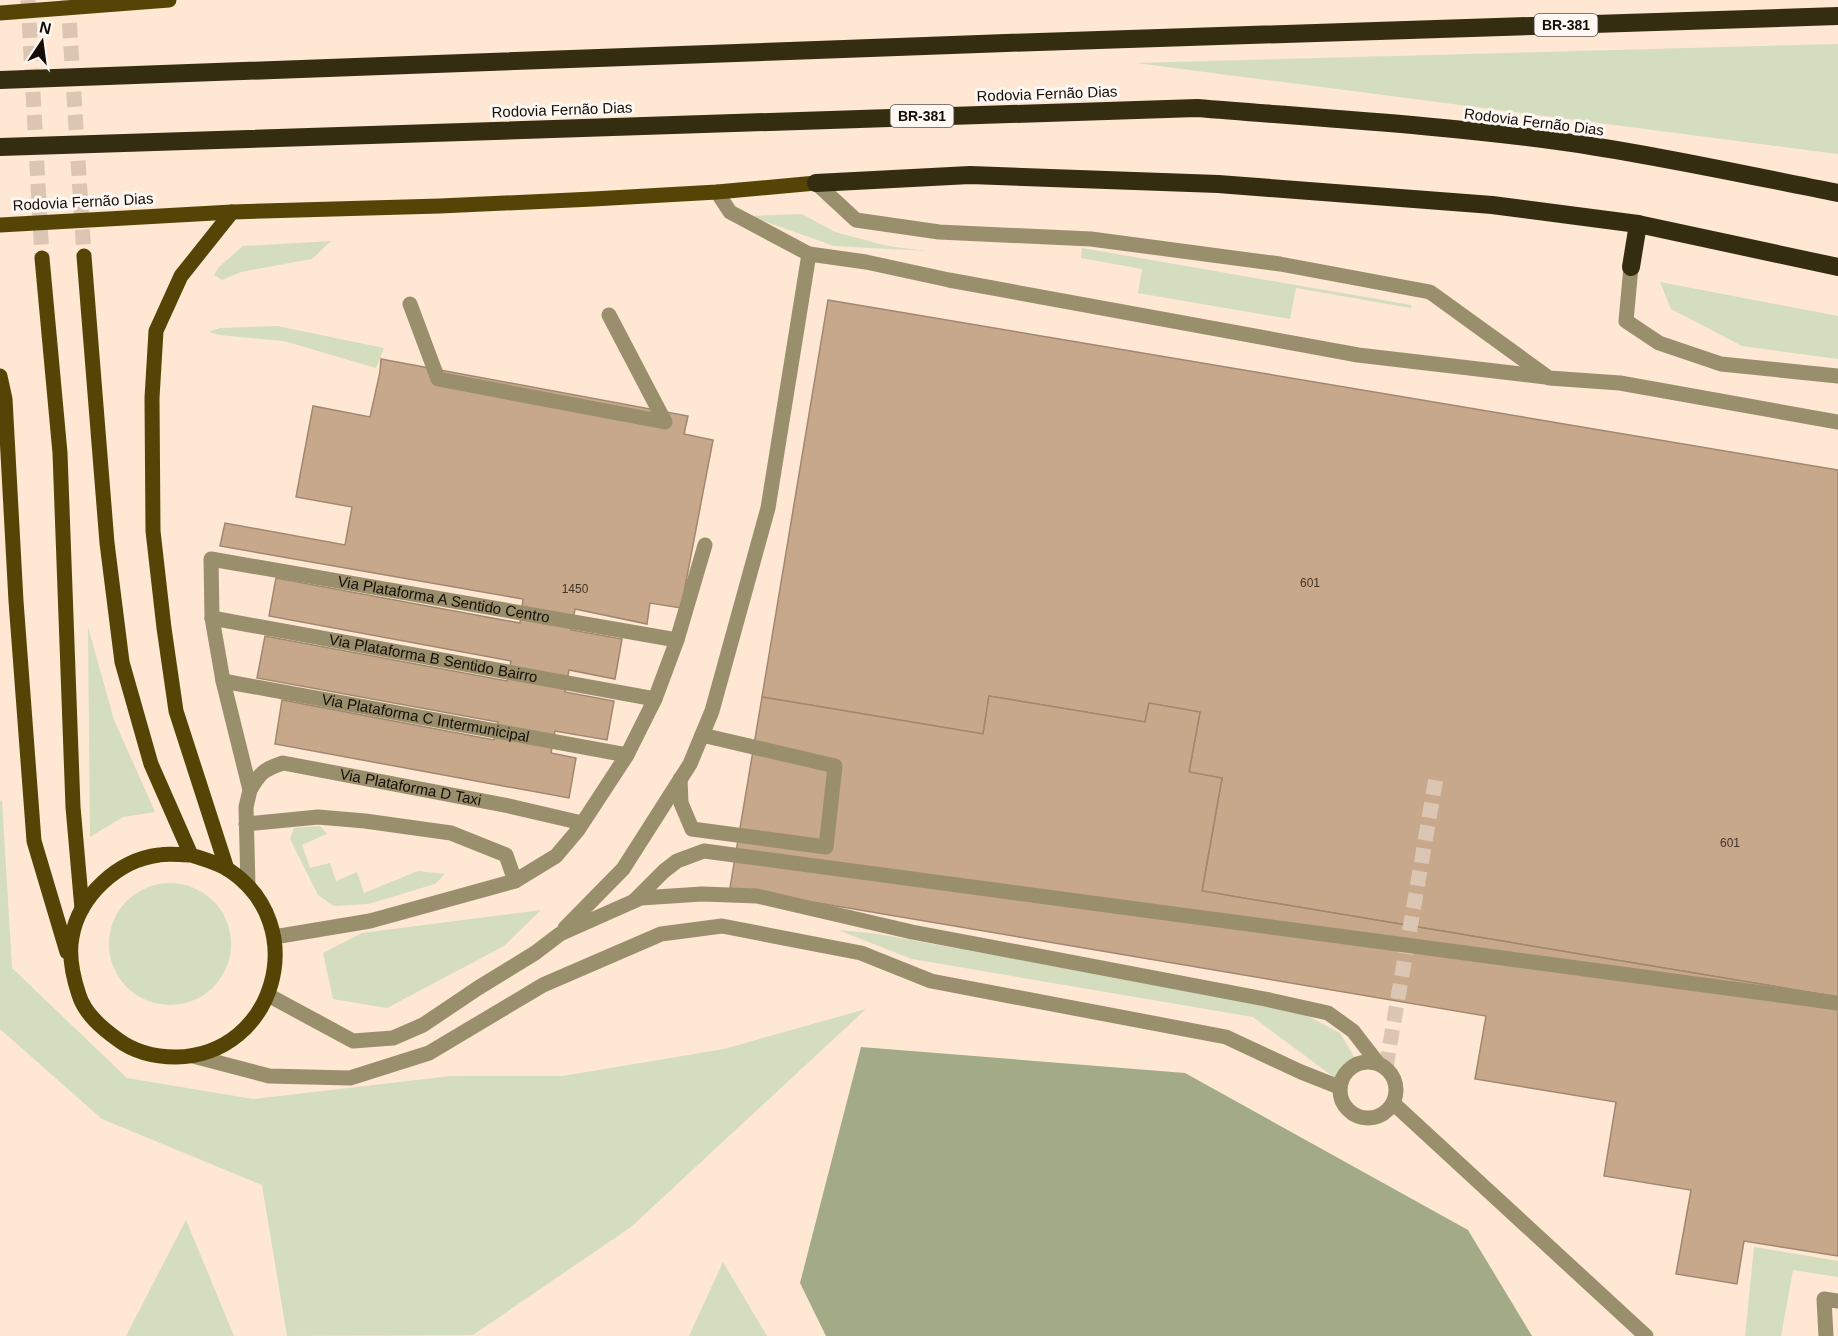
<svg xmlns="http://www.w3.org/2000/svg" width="1838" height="1336" viewBox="0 0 1838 1336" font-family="Arial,sans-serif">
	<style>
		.green { fill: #d4ddbd }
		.forest { fill: #a2ab86 }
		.building { fill: #c7a88b; stroke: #a18770; stroke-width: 1.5 }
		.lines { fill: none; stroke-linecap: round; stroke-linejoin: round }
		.minor-tunnel { stroke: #dbc6b4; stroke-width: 15; stroke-dasharray: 15 8; stroke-linecap: butt }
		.major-tunnel { stroke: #dbc6b4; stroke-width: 15; stroke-dasharray: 15 8; stroke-linecap: butt }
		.minor { stroke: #9a8f6c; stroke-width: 15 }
		.major { stroke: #544506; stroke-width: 15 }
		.highway { stroke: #352d10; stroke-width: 18 }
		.labels { text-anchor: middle; stroke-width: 6; stroke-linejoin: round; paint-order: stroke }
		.number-label { font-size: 12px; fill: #423426 }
		.shield { fill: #fdf8f3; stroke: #5b544c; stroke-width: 1.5 }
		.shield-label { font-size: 14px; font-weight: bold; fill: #160d05 }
		.street-label { font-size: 15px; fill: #160d05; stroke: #fdf8f3 }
	</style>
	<rect width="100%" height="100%" fill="#fee7d3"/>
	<!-- green -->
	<g class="green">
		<polygon points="1838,44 1838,154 1136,63"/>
		<polygon points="802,214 835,232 887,246 928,251 834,246 750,216"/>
		<polygon points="331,241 312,259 241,272 222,280 214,275 219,267 243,246"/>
		<polygon points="1082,248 1411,305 1411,308 1296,288 1290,319 1138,293 1142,269 1081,258"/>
		<polygon points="1660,282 1838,316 1838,359 1742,346 1671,309"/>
		<polygon points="277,326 384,348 376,368 284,341 219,335 209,332 220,328"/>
		<polygon points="88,627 114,720 155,812 123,817 90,837"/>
		<polygon points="2,800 12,968 127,1078 253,1099 451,1076 563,1076 724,1049 866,1009 631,1227 473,1335 287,1336 262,1185 102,1119 0,1029 0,801"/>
		<polygon points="320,826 327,834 302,845 310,868 330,863 336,881 357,872 364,893 418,871 445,874 435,884 368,904 334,906 318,895 290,839 294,828"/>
		<circle cx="170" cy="944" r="61"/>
		<polygon points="541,910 504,946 387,1008 333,999 323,953 362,933"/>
		<polygon points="838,930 878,934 1197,992 1306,1015 1340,1033 1356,1060 1342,1066 1335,1078 1253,1017 912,959"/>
		<polygon points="186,1220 234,1336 126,1336"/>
		<polygon points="1754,1247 1838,1261 1838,1277 1793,1270 1781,1336 1745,1336"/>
		<polygon points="723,1262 767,1336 689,1336"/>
	</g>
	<!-- forest -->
	<polygon class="forest" points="861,1047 1185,1073 1468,1230 1532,1336 826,1336 800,1283"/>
	<!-- building -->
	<g class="building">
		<polygon points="828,300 1838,470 1838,997 1202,891 1222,778 1189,772 1200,712 1149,703 1145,722 989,696 983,734 762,697"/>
		<polygon points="381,359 688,416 684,434 713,440 681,608 650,603 647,624 575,609 571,630 622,639 615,679 569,670 565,692 614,701 607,740 555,731 551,753 576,758 569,798 275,744 282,700 494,740 498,722 257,678 265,636 507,681 511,661 269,616 276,578 520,623 523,599 220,546 225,523 345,545 352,507 296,497 313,406 370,417 380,372"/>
		<polygon points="989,696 1145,722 1149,703 1200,712 1189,772 1222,778 1202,891 1838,997 1838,1256 1744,1241 1737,1284 1676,1274 1691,1190 1604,1176 1616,1102 1475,1079 1486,1016 730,888 762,697 983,734"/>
	</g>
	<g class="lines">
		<!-- minor-tunnel -->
		<polyline class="minor-tunnel" points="1386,1067 1436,778"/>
		<!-- major-tunnel -->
		<g class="major-tunnel">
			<polyline points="28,0 42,258"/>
			<polyline points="68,0 84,256"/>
		</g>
		<!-- minor -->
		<g class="minor">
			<polyline points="816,183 856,220 939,232 1091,239 1280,264 1430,292 1549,378 1620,383 1838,422"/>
			<polyline points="717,192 730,212 809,254 866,262 949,280 1358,355 1546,377"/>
			<polyline points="1631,267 1626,321 1659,343 1721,364 1838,376"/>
			<polyline points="410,304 438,379 665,422 609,315"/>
			<path id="s1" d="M212,618l443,81"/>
			<path id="s2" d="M223,681l404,74"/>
			<polyline points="680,779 681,803 692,829 826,847 835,766 702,735"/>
			<path id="s3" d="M250,790c10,-17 14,-21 33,-27l226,43 73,17"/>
			<polyline points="246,824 318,817 365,821 451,833 506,855 515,881"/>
			<path id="s4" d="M248,886l-2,-79 4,-17 -27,-109 -11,-63 -1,-59 466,81"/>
			<polyline points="635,900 664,871 677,861 704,851 1838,1003"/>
			<polyline points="565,928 623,869 690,764 712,711 768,508 809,254"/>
			<polyline points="274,937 370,921 515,881 556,856 578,830 627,755 655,699 677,640 705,545"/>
			<polyline points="268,995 353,1041 393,1038 423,1025 478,988 535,953 560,934 641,898 702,894 757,896 912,932 1265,999 1328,1013 1353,1031 1377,1062"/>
			<polyline points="193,1056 269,1076 350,1078 429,1053 543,985 661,934 722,926 861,953 931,981 1226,1037 1301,1072 1339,1087"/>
			<circle cx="1368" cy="1090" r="28"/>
			<polyline points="1393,1103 1646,1336"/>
			<polyline points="1826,1336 1824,1299 1838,1301"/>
		</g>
		<!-- major -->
		<g class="major">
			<polyline points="0,13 169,0"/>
			<polyline points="0,225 232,212 440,206 593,199 717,192 816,183"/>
			<path d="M84,256l23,287 15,119 29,102 40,91c12,4 27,8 38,15 83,55 47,185 -53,187 -21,0 -42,-5 -59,-18 -15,-11 -32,-25 -38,-44 -6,-18 -11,-38 -7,-58 7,-41 46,-77 87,-82 10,-2 21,0 32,0"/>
			<polyline points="42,258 60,453 73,807 82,909"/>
			<polyline points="0,376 5,399 16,601 34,841 67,952"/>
			<polyline points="227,869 176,711 164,628 153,531 152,398 156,331 181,276 232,212"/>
		</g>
		<!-- highway -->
		<g class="highway">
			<polyline points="0,80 1006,43 1838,16"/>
			<path d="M0,147l1197,-39c122,10 246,17 368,34 91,13 182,33 273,51"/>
			<polyline points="816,183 970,175 1218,184 1492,205 1638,224 1838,267"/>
			<polyline points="1631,267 1638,224"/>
		</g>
	</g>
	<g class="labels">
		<!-- number labels -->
		<g class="number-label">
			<text x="1310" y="587">601</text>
			<text x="575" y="593">1450</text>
			<text x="1730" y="847">601</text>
		</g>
		<!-- shield labels -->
		<g class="shield">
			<rect x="1534.5" y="14" width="63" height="22" rx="4.5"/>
			<rect x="890.5" y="105" width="63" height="22" rx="4.5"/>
		</g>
		<g class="shield-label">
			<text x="1566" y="30">BR-381</text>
			<text x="922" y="121">BR-381</text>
		</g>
		<!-- street labels -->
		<g class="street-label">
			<text transform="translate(1047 94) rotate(-2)" y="5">Rodovia Fernão Dias</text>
			<text transform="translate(562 110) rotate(-2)" y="5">Rodovia Fernão Dias</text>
			<text transform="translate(1534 122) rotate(7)" y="5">Rodovia Fernão Dias</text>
			<text transform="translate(83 202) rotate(-3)" y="5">Rodovia Fernão Dias</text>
			<text dy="5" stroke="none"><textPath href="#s4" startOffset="568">Via Plataforma A Sentido Centro</textPath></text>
			<text dy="5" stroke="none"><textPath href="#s1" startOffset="225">Via Plataforma B Sentido Bairro</textPath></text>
			<text dy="5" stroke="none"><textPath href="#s2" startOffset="206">Via Plataforma C Intermunicipal</textPath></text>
			<text dy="5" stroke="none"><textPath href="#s3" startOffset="174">Via Plataforma D Taxi</textPath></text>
		</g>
	</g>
	<!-- north arrow -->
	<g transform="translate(42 42) rotate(13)" stroke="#fdf8f3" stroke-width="4.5" paint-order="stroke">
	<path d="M0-4.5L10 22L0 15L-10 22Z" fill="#160d05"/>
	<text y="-9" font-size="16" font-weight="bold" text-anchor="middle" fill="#160d05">N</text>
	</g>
</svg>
